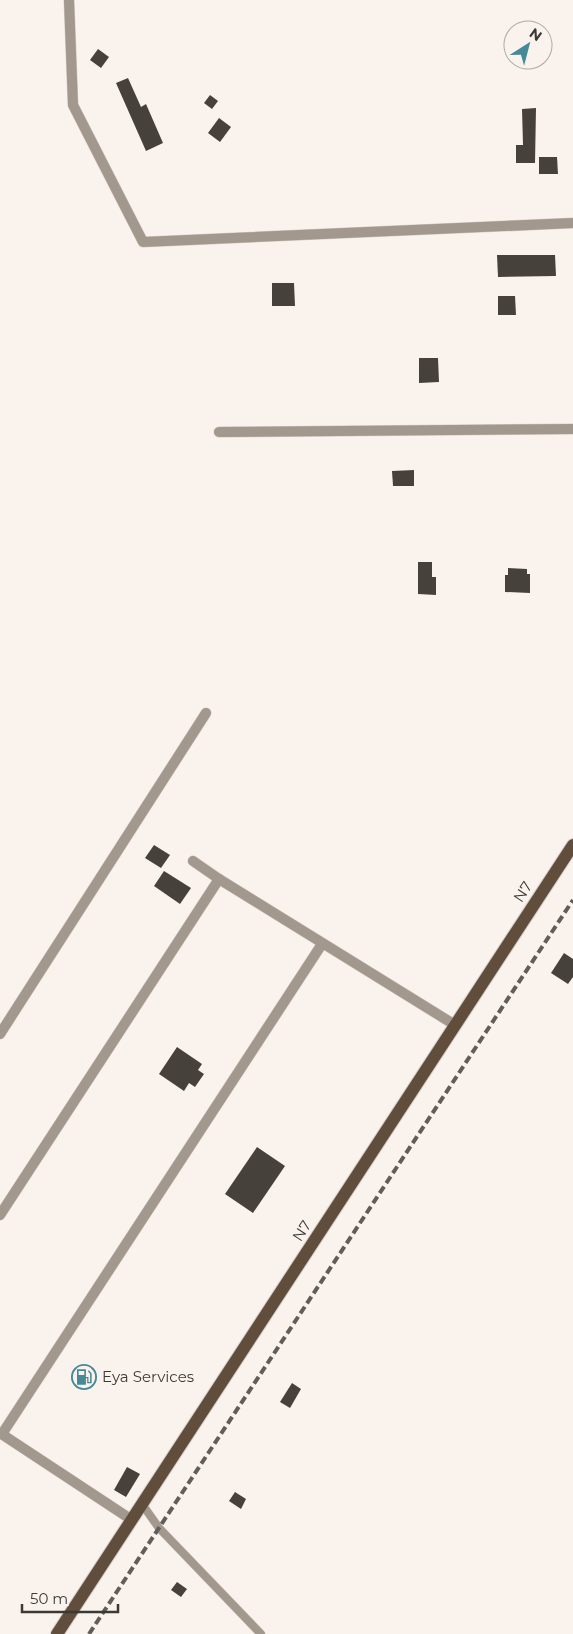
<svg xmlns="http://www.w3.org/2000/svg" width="573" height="1634" viewBox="0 0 573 1634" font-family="Montserrat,sans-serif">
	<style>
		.building { fill: #47413c }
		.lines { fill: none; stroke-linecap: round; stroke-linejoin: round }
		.service-casing { stroke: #d4cec8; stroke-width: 9 }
		.minor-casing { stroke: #d4cec8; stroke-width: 11 }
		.primary-casing { stroke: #d4cec8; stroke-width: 14 }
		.service { stroke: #a3988e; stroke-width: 8 }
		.minor { stroke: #a3988e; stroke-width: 10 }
		.primary { stroke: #604d3b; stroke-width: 12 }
		.rail { stroke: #605d5a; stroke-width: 4; stroke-dasharray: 8 4; stroke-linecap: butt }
		.labels { text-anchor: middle; stroke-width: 5; stroke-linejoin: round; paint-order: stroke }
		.street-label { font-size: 15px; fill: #3b3936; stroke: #faf3ed }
		.poi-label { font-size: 15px; fill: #3b3936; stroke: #faf3ed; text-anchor: start }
	</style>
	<rect width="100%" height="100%" fill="#faf3ed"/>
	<!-- building -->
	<g class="building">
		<polygon points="98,49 109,57 101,68 90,60"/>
		<polygon points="128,78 141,107 146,104 163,143 146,151 116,83"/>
		<polygon points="210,95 218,101 212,109 204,103"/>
		<polygon points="536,108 535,163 516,163 516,145 523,145 522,109"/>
		<polygon points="219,118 231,127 220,142 208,133"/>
		<polygon points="539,157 557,157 558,174 539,174"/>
		<polygon points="497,255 555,255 556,276 498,277"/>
		<polygon points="272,283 294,283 295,306 272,306"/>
		<polygon points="498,296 515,296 516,315 498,315"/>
		<polygon points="419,358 438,358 439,382 419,383"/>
		<polygon points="414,470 414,486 393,486 392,471"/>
		<polygon points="418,562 432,562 432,577 436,577 436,595 418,594"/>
		<polygon points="508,568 527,569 527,574 530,574 530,593 505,592 505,575 508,575"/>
		<polygon points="154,845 170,855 161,868 145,858"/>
		<polygon points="164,871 191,888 180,904 154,886"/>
		<polygon points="564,953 573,959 573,977 568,984 551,973"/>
		<polygon points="177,1047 202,1064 198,1070 204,1074 195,1087 189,1083 184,1091 159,1074"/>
		<polygon points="257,1147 285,1166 253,1213 225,1194"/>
		<polygon points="292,1383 301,1389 290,1408 280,1402"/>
		<polygon points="127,1467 140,1474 126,1497 114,1490"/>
		<polygon points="235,1492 246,1499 241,1509 229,1501"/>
		<polygon points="177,1582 187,1589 181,1597 171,1590"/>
	</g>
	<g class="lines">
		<defs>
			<polyline id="service" points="142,1504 159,1528 261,1634"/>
			<g id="minor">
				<polyline points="69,0 73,105 143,242 573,223"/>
				<polyline points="219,432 573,429"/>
				<polyline points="193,861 219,879 455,1025"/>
				<polyline points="0,1034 206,713"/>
				<polyline points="0,1215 219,879"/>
				<polyline points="0,1433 132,1520"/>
				<polyline points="2,1434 322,944"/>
			</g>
			<polyline id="primary" points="57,1634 573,845"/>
		</defs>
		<!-- service casing -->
		<use href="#service" class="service-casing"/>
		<!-- minor casing -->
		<use href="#minor" class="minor-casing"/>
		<!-- primary casing -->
		<use href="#primary" class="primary-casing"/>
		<!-- service -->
		<use href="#service" class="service"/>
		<!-- minor -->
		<use href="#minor" class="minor"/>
		<!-- primary -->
		<use href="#primary" class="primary"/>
		<!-- rail -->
		<polyline class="rail" points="89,1634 573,900"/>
	</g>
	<!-- icons -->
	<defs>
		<symbol id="fuel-ring" viewBox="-11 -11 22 22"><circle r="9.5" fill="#faf3ed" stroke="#458a96" stroke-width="1.5"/><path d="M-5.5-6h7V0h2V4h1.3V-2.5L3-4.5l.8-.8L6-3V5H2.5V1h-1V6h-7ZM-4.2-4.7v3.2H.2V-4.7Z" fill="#458a96"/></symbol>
	</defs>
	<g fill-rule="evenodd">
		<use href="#fuel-ring" x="70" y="1363" width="28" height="28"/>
	</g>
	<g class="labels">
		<!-- street labels -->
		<g class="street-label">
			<text transform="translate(523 892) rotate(-57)" y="5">N7</text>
			<text transform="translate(302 1231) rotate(-57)" y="5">N7</text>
		</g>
		<!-- poi labels -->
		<g class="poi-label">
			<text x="102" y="1382">Eya Services</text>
		</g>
	</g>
	<!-- north arrow -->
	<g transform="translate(528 45) rotate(36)"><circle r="24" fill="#faf3ed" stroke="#aea9a4"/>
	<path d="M0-4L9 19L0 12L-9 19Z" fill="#458a96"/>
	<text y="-8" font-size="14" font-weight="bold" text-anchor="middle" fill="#3b3936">N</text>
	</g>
	<!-- scale -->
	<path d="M22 1604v8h96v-8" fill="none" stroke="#3b3936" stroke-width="2.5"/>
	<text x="30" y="1604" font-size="15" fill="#3b3936" stroke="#faf3ed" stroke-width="4" paint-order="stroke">50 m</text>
</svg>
